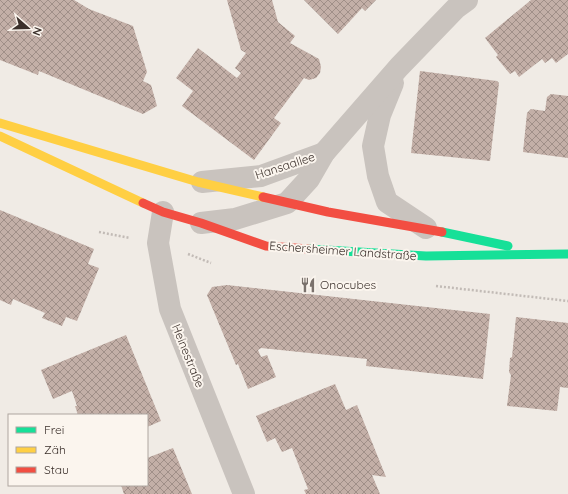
<svg xmlns="http://www.w3.org/2000/svg" width="568" height="494" viewBox="0 0 568 494" font-family="Quicksand,sans-serif">
	<style>
		.building { fill: url(#building-cross-hatch) }
		.lines { fill: none; stroke-linecap: round; stroke-linejoin: round }
		.path { stroke: #c2bbb6; stroke-width: 2.5; stroke-dasharray: 2 2; stroke-linecap: butt }
		.street { stroke: #c9c3be; stroke-width: 22 }
		.fast { stroke: #16e098; stroke-width: 9 }
		.slow { stroke: #ffcf43; stroke-width: 9 }
		.jam { stroke: #f24e42; stroke-width: 9 }
		.labels { text-anchor: middle; stroke-width: 4; stroke-linejoin: round; paint-order: stroke }
		.street-label { font-size: 12px; fill: #3b302b; stroke: #fbf5ee }
		.poi-label { font-size: 12px; fill: #3b302b; stroke: #fbf5ee; text-anchor: start }
	</style>
	<defs>
		<pattern id="building-cross-hatch" width="8" height="8" patternUnits="userSpaceOnUse"><rect width="8" height="8" fill="#c3afa7"/><path d="M0 0l8 8M0 8l8-8" fill="none" stroke="#a08f88"/></pattern>
	</defs>
	<rect width="100%" height="100%" fill="#f0ebe5"/>
	<!-- building -->
	<g class="building">
		<polygon points="0,0 74,0 89,9 133,26 147,72 143,81 151,85 157,106 143,114 39,71 38,75 0,60"/>
		<polygon points="227,0 272,0 278,22 295,36 290,43 319,59 321,67 320,73 316,78 309,80 304,78 284,105 274,118 281,123 254,160 182,106 193,91 176,78 198,48 237,78 241,73 235,68 246,53 241,50"/>
		<polygon points="304,0 376,0 365,11 362,8 338,34"/>
		<polygon points="531,0 568,0 568,54 556,63 552,58 545,63 542,59 519,77 515,71 510,74 496,57 498,55 485,38"/>
		<polygon points="420,71 497,81 499,83 490,161 411,153"/>
		<polygon points="551,94 568,96 568,158 523,152 527,113 531,109 545,111 547,97"/>
		<polygon points="0,210 94,249 88,264 99,268 77,321 66,317 62,326 42,318 45,313 13,299 11,305 0,300"/>
		<polygon points="227,285 490,314 483,379 366,366 367,359 261,348 258,350 261,357 267,355 276,377 248,389 238,364 236,365 207,295 212,287"/>
		<polygon points="516,317 568,323 568,388 560,387 557,411 507,406 511,375 509,372 510,358 512,357"/>
		<polygon points="126,335 161,421 147,427 147,415 78,415 75,406 77,406 72,391 53,399 41,370"/>
		<polygon points="335,384 346,410 357,405 386,477 372,475 380,494 306,494 304,490 308,489 292,448 282,452 275,438 267,442 256,416"/>
		<polygon points="173,448 192,494 124,494 121,485 147,485 147,458"/>
	</g>
	<g class="lines">
		<!-- path -->
		<g class="path">
			<polyline points="99,232 130,238"/>
			<polyline points="188,254 211,263"/>
			<polyline points="436,286 568,301"/>
		</g>
		<!-- street -->
		<g class="street">
			<polyline points="393,83 380,115 373,146 378,176 387,202 426,228"/>
			<polyline points="202,182 261,176 324,153"/>
			<polyline points="163,212 158,243 170,309 244,494"/>
			<polyline points="201,223 235,219 287,203 309,179 324,153 399,67 456,8 467,0"/>
		</g>
		<!-- fast -->
		<g class="fast">
			<polyline points="442,232 508,246"/>
			<polyline points="309,249 426,256 568,254"/>
		</g>
		<!-- slow -->
		<g class="slow">
			<polyline points="0,123 198,182 263,197"/>
			<polyline points="0,136 143,203"/>
		</g>
		<!-- jam -->
		<g class="jam">
			<polyline points="263,197 328,212 442,232"/>
			<polyline points="143,203 163,212 201,223 266,246 309,249"/>
		</g>
	</g>
	<!-- icons -->
	<defs>
		<symbol id="restaurant-bare" viewBox="-9 -9 18 18"><path d="M-5-6h1v4h1v-4h1v4h1v-4h1v5L-1.5 .5V6h-2V.5L-5-1ZM5-6V6H3V1.5H1.5Q1.5-4 5-6Z" fill="#7a716c" stroke="#fbf5ee" stroke-width="2.5" paint-order="stroke"/></symbol>
	</defs>
	<g fill-rule="evenodd">
		<use href="#restaurant-bare" x="297" y="274" width="22" height="22"/>
	</g>
	<g class="labels">
		<!-- street labels -->
		<g class="street-label">
			<text transform="translate(285 166) rotate(-18)" y="4">Hansaallee</text>
			<text transform="translate(343 251) rotate(4)" y="4">Eschersheimer Landstraße</text>
			<text transform="translate(188 356) rotate(68)" y="4">Heinestraße</text>
		</g>
		<!-- poi labels -->
		<g class="poi-label">
			<text x="320" y="289">Onocubes</text>
		</g>
	</g>
	<!-- legend -->
	<rect x="8" y="414" width="140" height="72" fill="#fbf5ee" stroke="#aea6a0"/>
	<rect x="16" y="427" width="20" height="6" fill="#16e098" stroke="#aea6a0"/>
	<text x="44" y="434" font-size="12" fill="#3b302b">Frei</text>
	<rect x="16" y="447" width="20" height="6" fill="#ffcf43" stroke="#aea6a0"/>
	<text x="44" y="454" font-size="12" fill="#3b302b">Zäh</text>
	<rect x="16" y="467" width="20" height="6" fill="#f24e42" stroke="#aea6a0"/>
	<text x="44" y="474" font-size="12" fill="#3b302b">Stau</text>
	<!-- north arrow -->
	<g transform="translate(28 28) rotate(110)" stroke="#fbf5ee" stroke-width="3" paint-order="stroke">
	<path d="M0-3L7 15L0 10L-7 15Z" fill="#3b302b"/>
	<text y="-6" font-size="11" font-weight="bold" text-anchor="middle" fill="#3b302b">N</text>
	</g>
</svg>
